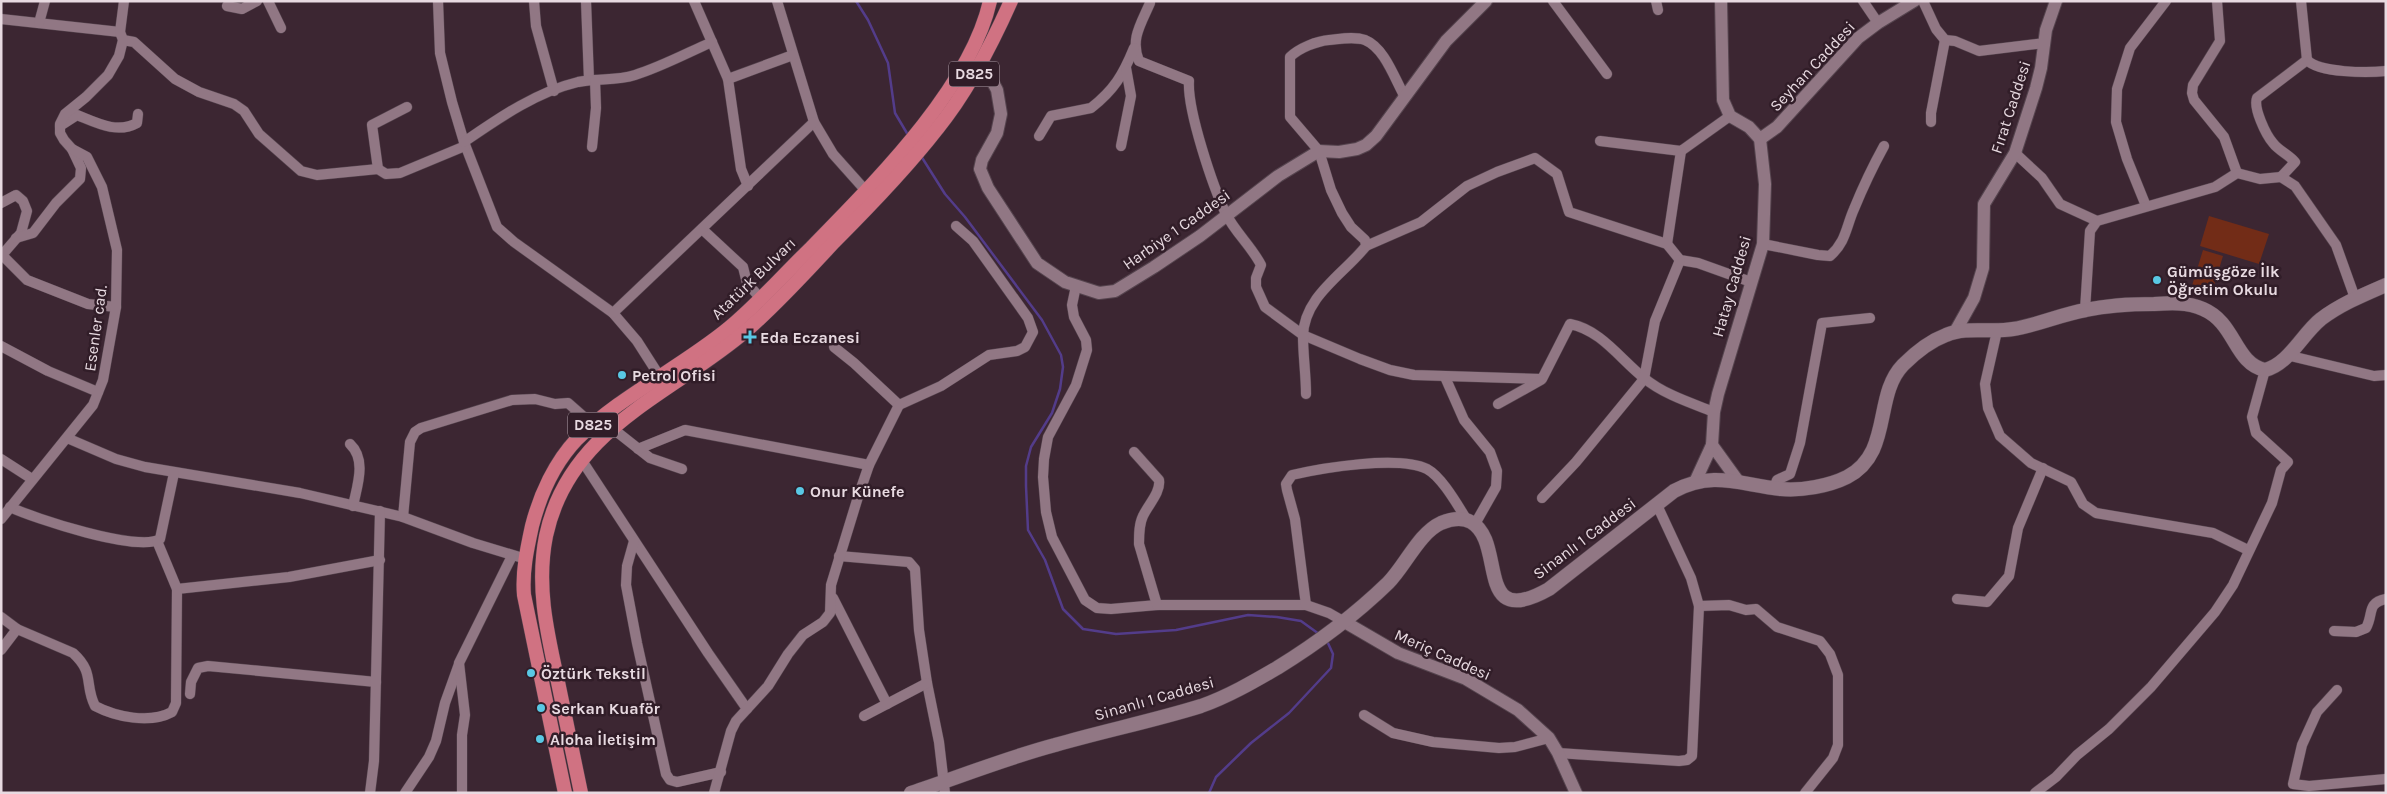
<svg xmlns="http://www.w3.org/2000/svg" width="2387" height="794" viewBox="0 0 2387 794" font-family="Karla,sans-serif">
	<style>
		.green { fill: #722c17 }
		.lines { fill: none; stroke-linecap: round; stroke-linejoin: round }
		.stream { stroke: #533c8a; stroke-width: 2.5 }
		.minor-casing { stroke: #55444e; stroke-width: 11 }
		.tertiary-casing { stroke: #55444e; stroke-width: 14 }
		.secondary-casing { stroke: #55444e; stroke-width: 15 }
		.trunk-casing { stroke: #55444e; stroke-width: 15 }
		.minor { stroke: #917784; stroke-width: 10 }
		.tertiary { stroke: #917784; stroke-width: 12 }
		.secondary { stroke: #917784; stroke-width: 14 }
		.trunk { stroke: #d07282; stroke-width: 14 }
		.poi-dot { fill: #59c8e4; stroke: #311d28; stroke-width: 2 }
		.labels { text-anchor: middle; stroke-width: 5; stroke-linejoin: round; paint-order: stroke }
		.shield { fill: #311d28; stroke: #b1a1aa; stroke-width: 1 }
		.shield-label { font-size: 15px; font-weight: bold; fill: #e8dae1 }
		.street-label { font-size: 16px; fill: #e8dae1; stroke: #311d28 }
		.poi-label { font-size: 16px; font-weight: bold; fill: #e8dae1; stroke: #311d28; text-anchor: start }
	</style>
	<rect width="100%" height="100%" fill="#3c2632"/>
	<!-- green -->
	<g class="green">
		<polygon points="2209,216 2269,234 2259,264 2200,246"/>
		<polygon points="2203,250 2223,256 2211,295 2191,289"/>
	</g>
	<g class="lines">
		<!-- stream -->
		<g class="stream">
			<polyline points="856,1 868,20 888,63 895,113 908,135"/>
			<polyline points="921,156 945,194 965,217 1042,320 1061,355 1063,367 1060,389 1052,413 1031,447 1026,466 1026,486 1028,530 1045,560 1063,609 1083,629 1116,634 1176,630 1248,615 1277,617 1301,621 1319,634"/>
			<polyline points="1209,793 1216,777 1251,743 1289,713 1331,668 1333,654 1327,641"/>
		</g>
		<defs>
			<g id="minor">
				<polyline points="268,1 281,28"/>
				<polyline points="438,1 440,53 452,102 464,142 497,227 514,242 613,313 637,341 660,377"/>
				<polyline points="534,1 536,26 554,91"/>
				<polyline points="586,1 589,80"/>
				<polyline points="694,1 728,79 741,169 748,186"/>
				<polyline points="777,1 814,122 833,154 866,191"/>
				<polyline points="1553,1 1607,74"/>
				<polyline points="1656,1 1658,10"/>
				<polyline points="1863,1 1878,23"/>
				<polyline points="1923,1 1936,29 1945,40 1955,41 1979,51 2045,43"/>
				<polyline points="2217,1 2220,41 2193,85 2192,93 2194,100 2224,137 2237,173"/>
				<polyline points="2301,1 2307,60"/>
				<path d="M1150,3c-9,21 -20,36 -11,58l50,20c-2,29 24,106 37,133 9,18 26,33 35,51l-5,13v9l9,20 38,28 57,24 30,11 24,5 128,4 28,-55c31,6 50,35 74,54 19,16 47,25 70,34"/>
				<polyline points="227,6 242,9 257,1"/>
				<polyline points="1,19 120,32"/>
				<polyline points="39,23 45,1"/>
				<polyline points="123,40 134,42 175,79 199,92 234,104 244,111 259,134 301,171 317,175 378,169 386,174 400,173 465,146"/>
				<polyline points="728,79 793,55"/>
				<polyline points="1931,122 1931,113 1945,40"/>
				<path d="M60,126l17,-11c20,8 40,19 60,8l1,-9"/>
				<path d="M1039,136l12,-20 40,-8c23,-18 32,-33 43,-60"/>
				<polyline points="1600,141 1681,151 1730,116"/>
				<path d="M464,142c35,-24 72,-50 114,-60 19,-4 38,-1 57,-7 26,-8 52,-22 77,-33"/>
				<polyline points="1121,146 1131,96 1126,68"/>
				<polyline points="592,147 596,108 595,80"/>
				<polyline points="2015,153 2042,178 2060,204 2097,221"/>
				<polyline points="378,169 372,125 407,107"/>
				<path d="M2281,177l14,-15c-7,-8 -16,-11 -22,-19 -7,-8 -20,-35 -16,-45l50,-38c12,13 61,13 79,11"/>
				<polyline points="1,203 16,195 23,201 27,211 21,233 2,255 27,280 88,304 116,307"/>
				<polyline points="2146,206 2127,159 2116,122 2117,89 2130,48 2166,1"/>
				<polyline points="702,229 743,267 747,283 761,299"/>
				<polyline points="16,238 33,233 56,203 80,179 81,168 72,149"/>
				<polyline points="1667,244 1681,151"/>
				<path d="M1763,244l55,11 12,1c16,-14 16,-29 24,-47 9,-22 19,-43 30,-63"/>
				<polyline points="1366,246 1421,222 1467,186 1497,172 1535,158 1557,174 1569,212 1667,244 1680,260 1698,263 1751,282"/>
				<polyline points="1076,286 1072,305 1074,317 1086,340 1087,350 1076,385 1048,437 1044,459 1043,477 1046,512 1052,537 1085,600 1097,608 1111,609 1157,605 1306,605 1329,613 1343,621"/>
				<polyline points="2085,310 2090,231 2097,221 2215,187 2237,173 2260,179 2281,177 2295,186 2336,245 2355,298"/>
				<polyline points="613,313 814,122"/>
				<polyline points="1997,331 1985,384 1988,408 2000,436 2031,463 2071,482 2083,504 2096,513 2213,533 2248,550"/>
				<polyline points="1,346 48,371 98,392"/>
				<polyline points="834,347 854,363 899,405"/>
				<polyline points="2287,355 2374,376 2386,375"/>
				<polyline points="1445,377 1464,420 1490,452 1497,471 1496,487 1475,524"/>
				<path d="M1306,394c0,-19 -3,-39 -3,-58 1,-40 41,-62 63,-90l-1,-6 -14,-13 -9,-14 -11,-23 -12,-39 -29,-34v-60c9,-9 27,-16 39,-17 11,-1 25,-4 36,0 20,8 30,40 40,57"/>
				<polyline points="1498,404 1541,380"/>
				<polyline points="612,428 650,458 682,469"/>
				<polyline points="67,438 116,459 145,467 300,493 403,517 473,543 526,559"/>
				<path d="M350,444c17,16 7,42 3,62"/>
				<polyline points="638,449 685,430 869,465"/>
				<path d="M1134,452l25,28c2,12 -11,25 -16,36 -4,8 -4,18 -4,28l18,61"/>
				<polyline points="1,459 32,479"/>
				<polyline points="581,459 708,653 747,709"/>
				<polyline points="1774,488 1777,480 1790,474 1800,443 1822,323 1870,318"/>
				<polyline points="1542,498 1576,462 1644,379 1655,321 1680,260"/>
				<path d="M10,507c23,11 129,46 150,32l14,-66"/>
				<polyline points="403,517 410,442 415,432 421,428 512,400 535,399 555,404 568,403 593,425"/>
				<polyline points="1,519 93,405 103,380 116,307 117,250 102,187 87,157 72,149 64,140 60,133 60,124 65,114 86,97 108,75 119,56 123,40 120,32 124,1"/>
				<polyline points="634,541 627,566 626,585 637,643 666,774 670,780 677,782 721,772"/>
				<polyline points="839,556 909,562 915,569 919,630 927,683 939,742 945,793"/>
				<polyline points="177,589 289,577 380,560"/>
				<polyline points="833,598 887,704"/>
				<polyline points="1957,599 1987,602 2009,576 2018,528 2043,468"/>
				<path d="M1306,605l-11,-86 -8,-29 -1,-6 6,-9c30,-7 107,-20 135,-6 15,8 31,37 40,51"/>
				<polyline points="1699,606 1729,605 1746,610 1756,609 1777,627 1820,641 1830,654 1838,675 1838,745 1833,758 1805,793"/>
				<path d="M1,617l16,12 56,24c22,20 11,31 22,53 21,11 55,18 77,6l4,-9 1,-114 -20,-48"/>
				<path d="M2334,631l22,1 10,-4c8,-14 0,-25 20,-29"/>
				<polyline points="1,650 17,629"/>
				<polyline points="2337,690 2317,712 2302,745 2293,784 2309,786 2386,779"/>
				<polyline points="190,694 191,682 198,668 208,666 376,682"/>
				<polyline points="1364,715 1393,733 1433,742 1499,748 1515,747 1549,738"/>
				<polyline points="864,716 927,683"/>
				<polyline points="1558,753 1679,761 1687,760 1692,756 1699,606 1691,578 1657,505"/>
				<polyline points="370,793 374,761 380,511"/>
				<polyline points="405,793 429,757 436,741 445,703 459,664"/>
				<polyline points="462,793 462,735 465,715 459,663 512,556"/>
				<polyline points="714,793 731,731 736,721 768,686 788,654 803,635 823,622 830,613 831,585 858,497 869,465 899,405 941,386 989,355 1017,351 1025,347 1033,332 1028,318 973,241 956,226"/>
				<polyline points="2035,793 2056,777 2077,755 2109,729 2151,687 2215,612 2233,585 2272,503 2281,470 2288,462 2256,433 2252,417 2265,370"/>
			</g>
			<g id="tertiary">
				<polyline points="982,62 997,90 1001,114 997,133 982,160 980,169 988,188 1037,263 1065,282 1099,293 1115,291 1154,267 1200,236 1278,176 1319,151 1339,152 1357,149 1366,145 1376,136 1446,41 1486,1"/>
				<polyline points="1760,139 1777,127 1858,38 1878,23 1914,1"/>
				<polyline points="1955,332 1974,298 1983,268 1984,204 2015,153 2036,88 2041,68 2046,30 2056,1"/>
				<polyline points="1712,445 1714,412 1718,394 1763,244 1765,184 1760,139 1749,127 1730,116 1723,100 1721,1"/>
				<polyline points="1695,482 1712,445 1738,481"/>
				<polyline points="1343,621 1398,653 1466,679 1518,710 1549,738 1558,753 1576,793"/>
			</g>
			<path id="secondary" d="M911,793c48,-16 95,-35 144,-48 48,-14 98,-24 146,-39 26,-9 52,-24 76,-38 39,-24 78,-53 111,-85 17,-17 31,-50 53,-60 10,-4 21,-6 30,-1 36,20 2,110 78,67l125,-98c40,-21 66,-6 107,-2 20,2 48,-3 66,-12 46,-24 26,-81 56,-112 12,-12 27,-24 43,-30 21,-9 45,-2 67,-6 25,-4 49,-15 73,-19 23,-5 45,-6 68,-6 17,-1 33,-2 49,5 33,14 31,54 62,61 24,-6 37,-36 56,-51 20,-15 42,-24 65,-34"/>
			<g id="trunk">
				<path d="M565,793l-41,-198c-2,-23 3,-46 8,-69 8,-31 23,-64 45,-87 43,-43 105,-72 152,-111 29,-24 54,-53 81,-79 62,-64 160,-159 180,-248"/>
				<path d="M581,793c-8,-37 -15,-74 -23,-111 -11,-50 -22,-96 -12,-146 23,-109 127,-142 201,-206 31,-27 59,-58 87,-88 36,-36 72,-73 103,-113 31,-38 54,-83 74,-128"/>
			</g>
		</defs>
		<!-- minor casing -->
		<use href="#minor" class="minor-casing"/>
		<!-- tertiary casing -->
		<use href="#tertiary" class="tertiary-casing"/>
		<!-- secondary casing -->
		<use href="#secondary" class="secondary-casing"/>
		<!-- trunk casing -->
		<use href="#trunk" class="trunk-casing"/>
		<!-- minor -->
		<use href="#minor" class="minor"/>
		<!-- tertiary -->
		<use href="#tertiary" class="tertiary"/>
		<!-- secondary -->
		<use href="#secondary" class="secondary"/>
		<!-- trunk -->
		<use href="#trunk" class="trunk"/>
	</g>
	<!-- markers -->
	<g class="poi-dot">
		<circle cx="2157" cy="280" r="5"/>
		<path d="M747.5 329.5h5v5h5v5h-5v5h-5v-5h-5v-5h5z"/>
		<circle cx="622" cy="375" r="5"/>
		<circle cx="800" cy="491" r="5"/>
		<circle cx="531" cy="673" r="5"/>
		<circle cx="541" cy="708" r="5"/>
		<circle cx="540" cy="739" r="5"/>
	</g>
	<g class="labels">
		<!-- shield labels -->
		<g class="shield">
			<rect x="949" y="61.5" width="50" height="25" rx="4"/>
			<rect x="568" y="412.5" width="50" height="25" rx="4"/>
		</g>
		<g class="shield-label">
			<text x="974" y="79">D825</text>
			<text x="593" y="430">D825</text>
		</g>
		<!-- street labels -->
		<g class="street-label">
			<text transform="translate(1812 66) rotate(-47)" y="6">Seyhan Caddesi</text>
			<text transform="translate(2010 107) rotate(-72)" y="6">Fırat Caddesi</text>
			<text transform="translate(1176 229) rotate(-35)" y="6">Harbiye 1 Caddesi</text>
			<text transform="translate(753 278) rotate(-44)" y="6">Atatürk Bulvarı</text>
			<text transform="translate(1731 286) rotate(-74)" y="6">Hatay Caddesi</text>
			<text transform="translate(95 328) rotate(-82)" y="6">Esenler cad.</text>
			<text transform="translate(1584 538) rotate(-37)" y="6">Sinanlı 1 Caddesi</text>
			<text transform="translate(1443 654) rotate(24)" y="6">Meriç Caddesi</text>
			<text transform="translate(1154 698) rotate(-16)" y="6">Sinanlı 1 Caddesi</text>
		</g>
		<!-- poi labels -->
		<g class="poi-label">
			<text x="2167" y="277">Gümüşgöze İlk<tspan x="2167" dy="18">Öğretim Okulu</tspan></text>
			<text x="760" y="343">Eda Eczanesi</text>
			<text x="632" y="381">Petrol Ofisi</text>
			<text x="810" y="497">Onur Künefe</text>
			<text x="541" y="679">Öztürk Tekstil</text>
			<text x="551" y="714">Serkan Kuaför</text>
			<text x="550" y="745">Aloha İletişim</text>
		</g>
	</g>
	<!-- border -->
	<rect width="2387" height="794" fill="none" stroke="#e8dae1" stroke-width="5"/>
</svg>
